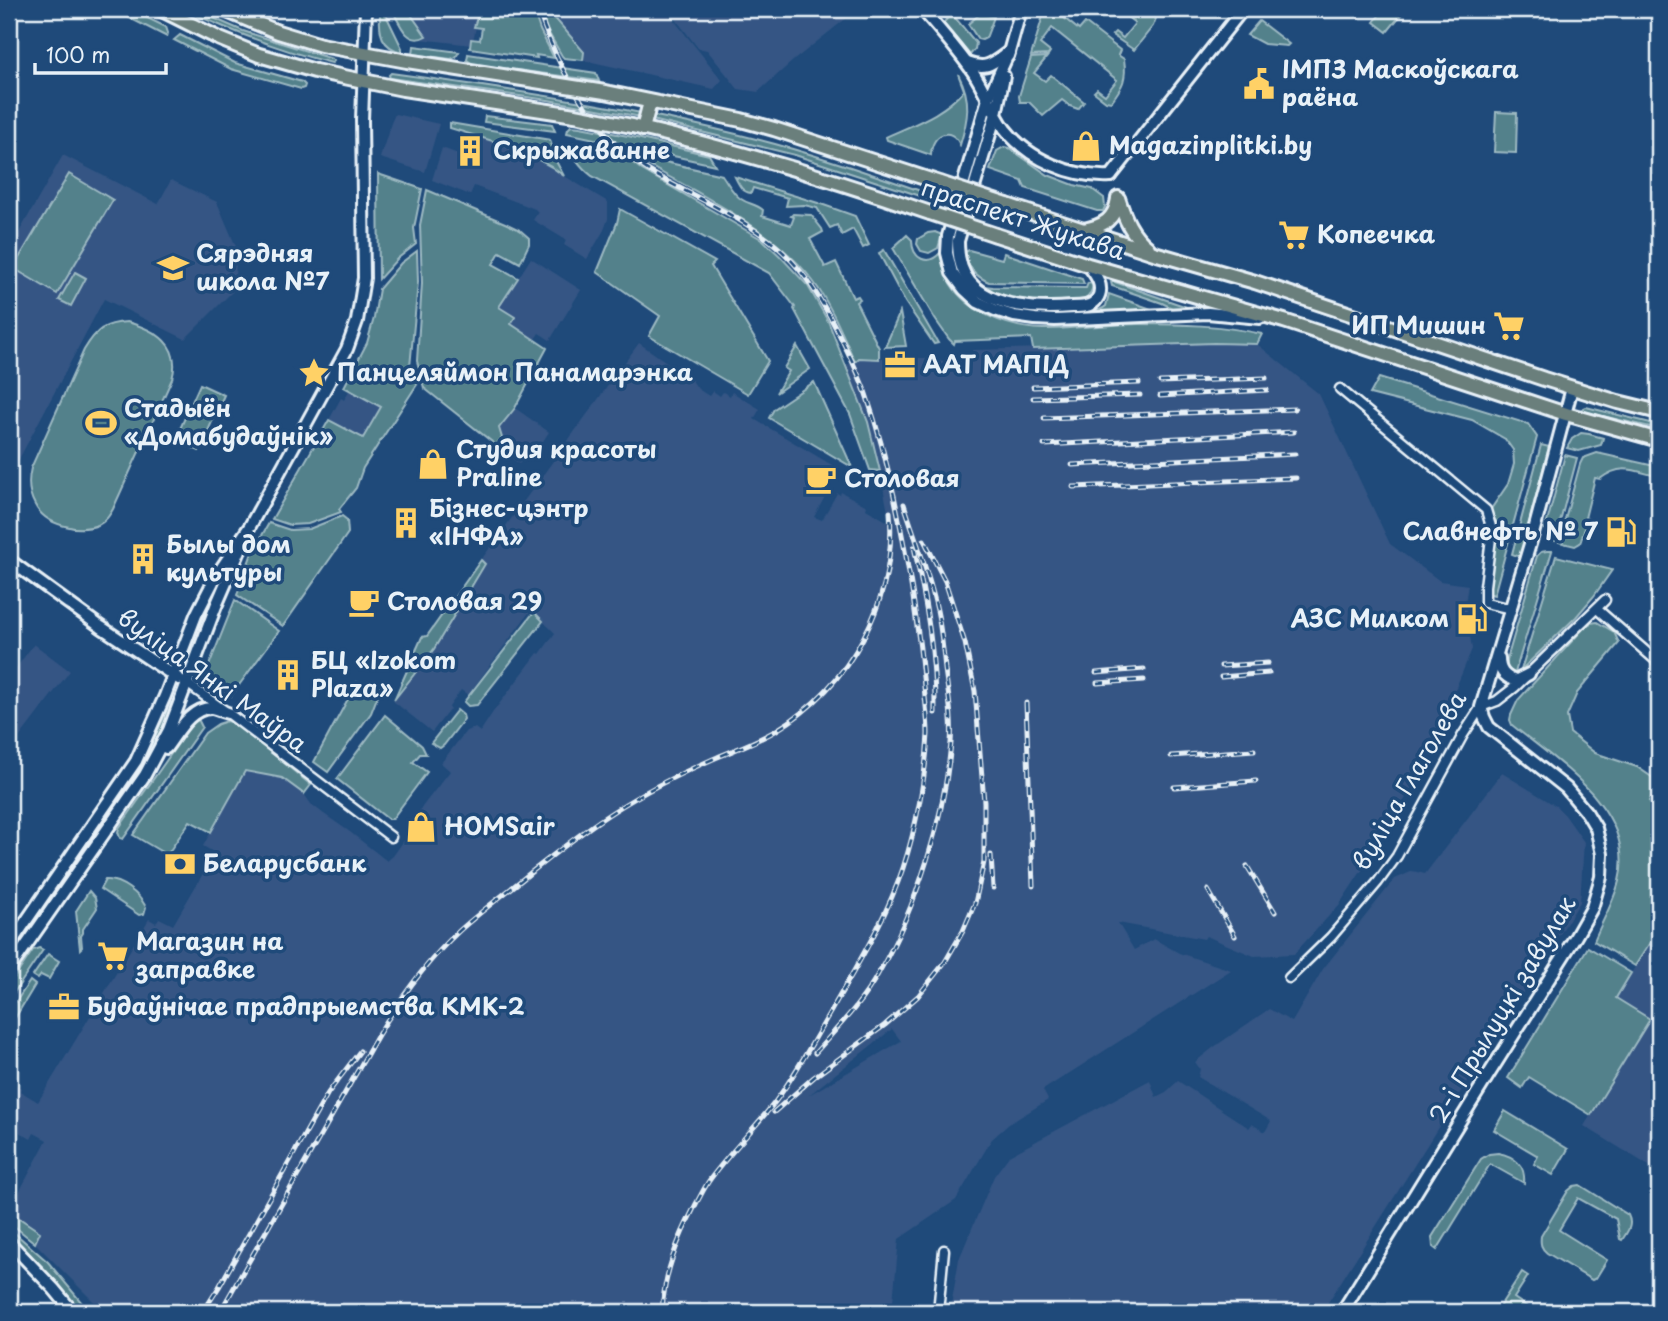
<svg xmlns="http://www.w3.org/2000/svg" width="1668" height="1321" viewBox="0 0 1668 1321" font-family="'Playpen Sans',sans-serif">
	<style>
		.built { fill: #345584; fill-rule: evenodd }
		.green { fill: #52818b; stroke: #9db9c2; stroke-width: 2 }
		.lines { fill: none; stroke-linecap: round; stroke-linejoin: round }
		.street-casing { stroke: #e8f1f8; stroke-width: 13 }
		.secondary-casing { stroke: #e8f1f8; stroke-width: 16 }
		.primary-casing { stroke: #e8f1f8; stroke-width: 18 }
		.street { stroke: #1f4a7a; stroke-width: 8 }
		.secondary { stroke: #1f4a7a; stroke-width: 10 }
		.primary { stroke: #6b7f7c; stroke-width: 12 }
		.rail-casing { stroke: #e8f1f8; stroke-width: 5 }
		.rail { stroke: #1f4a7a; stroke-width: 2.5; stroke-dasharray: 8; stroke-linecap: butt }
		.primary-bridge-casing { stroke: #e8f1f8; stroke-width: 18; stroke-linecap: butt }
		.primary-bridge { stroke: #6b7f7c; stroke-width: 12 }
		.labels { text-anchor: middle; stroke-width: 7; stroke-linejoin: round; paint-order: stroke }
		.poi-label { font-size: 24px; font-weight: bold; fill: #e8f1f8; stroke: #1f4a7a; text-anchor: start }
		.street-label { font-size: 24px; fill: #e8f1f8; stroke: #1f4a7a }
	</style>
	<rect width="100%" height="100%" fill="#1f4a7a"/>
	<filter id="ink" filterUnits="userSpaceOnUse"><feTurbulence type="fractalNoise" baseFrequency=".0143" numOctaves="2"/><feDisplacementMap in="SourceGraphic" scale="14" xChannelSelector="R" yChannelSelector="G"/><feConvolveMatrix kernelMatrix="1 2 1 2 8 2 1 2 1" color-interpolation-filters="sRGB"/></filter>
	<g filter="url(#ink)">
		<!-- built -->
		<g class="built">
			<polygon points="392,9 480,9 472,45 411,38 404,33"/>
			<polygon points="547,9 665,9 722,80 714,89 583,60 583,52"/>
			<polygon points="668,9 858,9 794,60 758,92 738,89 707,50 698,48"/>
			<polygon points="395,114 439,124 425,172 380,158 391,123"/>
			<polygon points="475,135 519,149 608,202 608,219 604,230 587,259 564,245 566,240 533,220 538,212 535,209 474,186 470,195 432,180 442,148 477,161 482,149 472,145"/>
			<polygon points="63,155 158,204 171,180 217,202 237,249 234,290 185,339 104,299 9,478 9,250"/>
			<polygon points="531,258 581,290 550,340 539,333 535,339 511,324 499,308"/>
			<path d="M639,343l52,36 7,10 11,7 4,-5 7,5 3,-4 7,4 2,-4 28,17 -6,10 83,49 -11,19 3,2 -15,28 8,3 15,-27 3,2 1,-3 26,14 -1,3 24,14 -10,-52 -12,-49 -22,-57 8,-3 5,-4h80l1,3 18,-1v-3h15v-7l241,-7 43,1 62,50 71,150 50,37 28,4 -3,18 7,46 -17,41 2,7 -31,66 -48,83 -39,59 -45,49 -40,2 -48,-20 -2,3 -86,-16 16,27 20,-11 25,14 52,17 -188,120 5,10 -39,24 -17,15 -36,61 -57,39 -7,73h-788l-69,-69 5,-11 -31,-21 38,-71 -13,-7 -3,6 -12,-7 -10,17v-68l12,7 -1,3 18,11 111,-183 7,4 3,-5 14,7 42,-72 -12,-7 42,-75 37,7 22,16 7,10 13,10 26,18 37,29 6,-5 29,-41 -4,-3 32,-41 -9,-8 25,-32 9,-3 5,4 13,-20 45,-59 2,1 15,-21 -24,-23 -63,85 -7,-5 -12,17 1,2 -18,23 -39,-31 41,-52 51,-85 -4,-4zM892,1029l9,12 -92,54z"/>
			<polygon points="350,389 381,406 363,439 329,420 341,398 344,400"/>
			<polygon points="515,408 549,432 534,455 528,458 525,457 519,464 496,445 502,438 499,429"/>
			<polygon points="34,644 70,671 9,751 9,677"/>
			<polygon points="1502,773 1556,806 1565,815 1584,842 1580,902 1322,1312 950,1312 959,1259 994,1176 1009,1156 1018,1151 1150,1080 1156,1097 1166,1092 1178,1081 1249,1128 1252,1124 1265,1132 1271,1121 1198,1077 1200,1069 1195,1062 1214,1047 1269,1009 1292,1022 1323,969 1395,879 1413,871 1425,874"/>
			<polygon points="1649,944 1659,950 1659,1172 1584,1126 1650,1019 1616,998"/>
		</g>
		<!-- green -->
		<g class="green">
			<polygon points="112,9 129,9 166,27 168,33 167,37"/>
			<path d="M183,9h10l50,22 89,28 2,2 -2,2c-52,-12 -101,-32 -149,-54z"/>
			<path d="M392,9h15l19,27c-19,11 -27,-14 -34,-27z"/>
			<polygon points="484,9 533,9 540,30 554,58 536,55 537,58 470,48 471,39 480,40 482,28 474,27 478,14 483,14"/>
			<polygon points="541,9 547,9 584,52 583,60 564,58 562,56 543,23"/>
			<polygon points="938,9 948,9 976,43 975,49 970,55 943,23 947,19"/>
			<path d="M1045,9h8l26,21 6,-7 35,27 -2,5 6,4c3,20 -1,27 -13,43l-5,-1 -12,-9 3,-3 8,6 12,-15 -65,-52 -12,16 10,8 -2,3 -17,1z"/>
			<polygon points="1117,9 1152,9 1158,13 1153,26 1134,50 1112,35 1115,32 1123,38 1135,23"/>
			<polygon points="1384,9 1405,10 1387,32 1374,22"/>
			<path d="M385,13l17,35v4c-21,-5 -23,-19 -22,-38z"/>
			<polygon points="981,13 994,17 986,38 982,40 978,39 968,24"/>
			<polygon points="1259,21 1289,44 1287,46 1264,44 1247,35"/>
			<polygon points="180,35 235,63 302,82 305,85 304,88 301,89 231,69 174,40"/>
			<polygon points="414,46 459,52 456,57 451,59 413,54"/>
			<polygon points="468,54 596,73 599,81 473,64 467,60"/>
			<polygon points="1047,57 1034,73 1045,81 1051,75 1084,102 1078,109 1070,106 1062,100 1043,116 1029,102 1020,102 1019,96 1031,58"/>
			<path d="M391,73c123,17 245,35 365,66 67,17 132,41 197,63l-2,4 -156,-51 -159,-39 -88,-16 -158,-22 -1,-3z"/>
			<path d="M958,74c14,26 10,45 2,71 -9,-20 -29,-11 -29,10l-44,-15 -1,-3c28,-13 58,-23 78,-47z"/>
			<polygon points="1496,112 1517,113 1516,153 1494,152"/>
			<polygon points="485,116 552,124 555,131 484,122"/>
			<polygon points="450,123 550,140 557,163 564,176 553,168 519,149 450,128"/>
			<polygon points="571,126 580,127 628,136 709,155 715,165 567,133 568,129"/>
			<path d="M574,143l44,8 24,19 121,70 17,16 28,30 20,35 40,101 12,49 -10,-1 -20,-56 -56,-105 1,-2 -26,-34 -177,-97c-10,-8 -19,-17 -21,-30z"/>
			<polygon points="1004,147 1009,148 1048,175 1074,185 1092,189 1104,198 1105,207 1103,211 1097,211 1025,188 1022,181 990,170 997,151"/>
			<path d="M630,154l92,21c6,8 11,19 19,24 7,5 15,5 22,11l-1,6 29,9 3,-8 -3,-1 2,-2 18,1 11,14 1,3 -13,7 15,28 11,-5 17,36 5,-2 2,3 -4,3 23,46v11l-20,-1 -4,4c-12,-27 -24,-57 -42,-81 -28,-37 -69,-62 -109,-85 -24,-14 -50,-26 -74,-42z"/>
			<polygon points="69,174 113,200 57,294 13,268"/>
			<polygon points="378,174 422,189 414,228 416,244 397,259 379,279"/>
			<path d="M735,177l83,26 37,13 14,29 -6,3 -10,-19 -11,6 -5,-10 -7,3 -13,-20 -13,-3 -18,1 2,-8 -35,-10 -2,5c-9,-1 -12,-8 -16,-16z"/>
			<polygon points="427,190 505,223 520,230 529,238 529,244 520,263 500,252 493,264 518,278 499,307 515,317 511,324 547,348 515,408 499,428 502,438 496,445 424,388 417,361 422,283 420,225"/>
			<polygon points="620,209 715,262 711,266 768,361 748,394 649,336 660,316 597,272 617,223"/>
			<polygon points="935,232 942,235 938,248 929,253 921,251 917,244 918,239 928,233"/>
			<path d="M907,235l5,5c0,19 16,27 29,12 2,11 4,21 9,31 18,30 59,45 93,46 32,0 64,-5 96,-5 42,0 82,1 123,10l-5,10 -43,-1 -181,6 -2,-11 -76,3 -1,3 -5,-5 -14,-20 -42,-71z"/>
			<path d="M952,240h4c-8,64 68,71 113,71 12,0 28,3 37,-5l3,-12 48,17c-57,3 -214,26 -205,-71z"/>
			<polygon points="884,250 938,343 934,344 905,302 879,253"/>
			<path d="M969,250l33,9 2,-6 78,26 2,5 -95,-2c-14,-6 -21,-14 -24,-30z"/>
			<polygon points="417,251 418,282 410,367 418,383 363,468 356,488 339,509 341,512 308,524 290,525 272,519 329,420 363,438 381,407 344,387 367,343 374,318 379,289 401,263"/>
			<polygon points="75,272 86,278 71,306 59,300"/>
			<polygon points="1112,281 1184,306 1194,310 1176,310 1162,303 1112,286 1111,282"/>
			<path d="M1088,283l5,1c-1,9 -5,15 -13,19 -28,0 -75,3 -96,-17l9,1 93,1z"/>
			<polygon points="900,312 906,346 885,347"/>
			<path d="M127,322c29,8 55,23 45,57l-59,130c-4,7 -7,12 -15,16 -20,8 -53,0 -63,-20 -7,-12 -7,-25 -4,-37l53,-118c12,-20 20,-27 43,-28z"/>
			<polygon points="797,346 810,369 776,393 789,371 784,368"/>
			<polygon points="1379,378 1528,424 1537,437 1494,595 1488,593 1497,522 1489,512 1508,484 1514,464 1513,450 1505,439 1472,420 1370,394"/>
			<polygon points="814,382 852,467 769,418 774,409"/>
			<polygon points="200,384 224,395 199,451 175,440"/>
			<polygon points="1586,407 1659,425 1659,429 1585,412 1582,409"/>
			<polygon points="1581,433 1589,434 1603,438 1601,445 1579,451 1567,448 1572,439"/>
			<polygon points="1541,445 1549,447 1520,557 1512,554"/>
			<path d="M1597,453l62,14v10c-24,-6 -37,-15 -59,2l-5,-1 -10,40 3,1 -8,24 -5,3 -16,-4 21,-78 3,-6z"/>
			<polygon points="1565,455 1577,458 1555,541 1550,539 1545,530"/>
			<polygon points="342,516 347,520 348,533 283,626 237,595 252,553 269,523 290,530 309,529"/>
			<path d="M1547,551h5l-38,125c-8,-5 -8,-11 -6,-20l29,-100 4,-4z"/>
			<polygon points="1556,556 1612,570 1594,596 1576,617 1521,670"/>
			<polygon points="481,560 485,564 434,649 394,700 422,637 427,636"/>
			<path d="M235,600l44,31 -48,65c-11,-7 -24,-13 -23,-28z"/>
			<polygon points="534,612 543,621 477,705 468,706 464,702"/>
			<path d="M1597,622l17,10 5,11 -42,50 -10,23 3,17 25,20 42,14 22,15v4l-10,15 10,7v142l-10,-6 -14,22 -41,-25c8,-20 20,-39 25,-60 18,-71 -61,-118 -107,-156l-2,-5 1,-5 7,-15 66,-72 7,-5z"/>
			<polygon points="380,681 383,682 371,713 328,772 314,762 357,682 373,691"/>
			<polygon points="171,703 174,705 143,768 9,965 9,959 141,766"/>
			<polygon points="457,710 463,715 464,719 444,745 440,748 431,743"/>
			<polygon points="385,715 422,746 426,754 420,754 413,762 427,772 392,819 388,819 337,779"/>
			<polygon points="198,719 202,727 123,839 120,838 118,832 119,828 194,721"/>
			<polygon points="227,721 235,723 311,785 304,794 282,778 245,771 211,832 190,821 167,855 133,835 205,733 218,724"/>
			<path d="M105,880c16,-1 34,14 41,27l-2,7 -5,1 -39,-26z"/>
			<polygon points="89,891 95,898 97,908 83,929 83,933 81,936 82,947 80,949 76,911"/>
			<polygon points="1588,947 1631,973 1616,998 1650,1019 1591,1115 1529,1077 1522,1088 1508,1078"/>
			<polygon points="39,948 43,950 9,1000 9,986 33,950"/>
			<polygon points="48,954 59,961 49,979 41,975 38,979 33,976"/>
			<polygon points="30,981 35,985 9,1028 9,1012"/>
			<polygon points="1505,1111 1568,1149 1553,1175 1534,1164 1538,1156 1494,1130"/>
			<path d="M1498,1153c16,3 28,12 26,30l-34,-19 -53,86 -4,-3 -1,-10 49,-78 8,-5z"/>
			<path d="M1580,1185l48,30c5,10 0,16 -6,25l-2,-1 -4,-20 -38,-21 -19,32 48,30 -11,18 -4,2 -45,-27c-6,-5 -7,-9 -6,-17l27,-45 6,-5z"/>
			<polygon points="9,1211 40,1232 35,1243 9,1222"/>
			<polygon points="9,1228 48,1262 87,1309 86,1312 79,1312 9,1237"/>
			<polygon points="1522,1272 1528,1276 1514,1298 1535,1312 1496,1312"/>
		</g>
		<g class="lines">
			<defs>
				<g id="street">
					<polyline points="1340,389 1486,510 1492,530 1485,586 1485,603 1512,609"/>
					<polyline points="1597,609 1659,663"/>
					<polyline points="188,684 228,713 391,837"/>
					<polyline points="1289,978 1331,937 1378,882 1397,856 1463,735 1481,707 1497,701 1515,687 1605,600"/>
					<polyline points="938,1312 944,1250"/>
				</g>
				<g id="secondary">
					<path d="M922,9c17,20 36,41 51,63 12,18 19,39 32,57 24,31 68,49 106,47"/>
					<polyline points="1009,52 988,99 948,236 947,253 952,273 964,289 978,302 995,310 1014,316 1035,319 1055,320 1208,313 1260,318"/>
					<polyline points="1008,56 1021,9"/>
					<path d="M967,63c19,7 25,1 40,-10"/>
					<path d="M1004,76l-8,38 -38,127c0,15 2,29 12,41 22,26 71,28 102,25 9,0 20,0 25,-8 8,-12 -1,-24 -9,-34"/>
					<polyline points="1111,176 1243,9"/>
					<polyline points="9,560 101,627 179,679"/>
					<path d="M1499,658c0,13 5,18 16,23l14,-7"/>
					<path d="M166,748c11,-14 24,-41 46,-40 5,1 11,4 16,5"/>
					<polyline points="9,946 136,761 165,696 196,615 216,576 250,526 347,349 357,321 364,278 362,120 366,9"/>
					<polyline points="9,970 145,775 169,730 216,606 241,548"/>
					<polyline points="9,1242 54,1289 73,1312"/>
					<polyline points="1342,1312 1489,1074 1576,936 1592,908 1601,877 1602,854 1596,828 1587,813 1566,788 1489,727 1484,717 1481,707 1533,534 1572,388"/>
				</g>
				<g id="primary">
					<polyline points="160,9 220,39 259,55 315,71 403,89 575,115"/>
					<polyline points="222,9 278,32 321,45 407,61 554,84"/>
					<polyline points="605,92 741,120 774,129 940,183"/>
					<path d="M632,126c101,23 200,53 298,87"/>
					<polyline points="643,129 650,102"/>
					<path d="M1118,198c7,21 13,36 30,50"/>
					<polyline points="1007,205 1154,253 1255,282 1544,379 1618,402 1659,412"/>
					<path d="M1084,230c20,-4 31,-11 34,-31"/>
					<polyline points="996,235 1088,265 1284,321 1566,414 1659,440"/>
				</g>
			</defs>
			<!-- street casing -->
			<use href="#street" class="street-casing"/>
			<!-- secondary casing -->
			<use href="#secondary" class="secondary-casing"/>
			<!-- primary casing -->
			<use href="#primary" class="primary-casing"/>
			<!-- street -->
			<use href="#street" class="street"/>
			<!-- secondary -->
			<use href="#secondary" class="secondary"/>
			<!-- primary -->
			<use href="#primary" class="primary"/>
			<defs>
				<g id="rail">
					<path d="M538,9c20,61 58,131 116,165 43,25 93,44 130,79 24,23 40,52 55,81 10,21 21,41 28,63 22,65 35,133 46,200 5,33 9,66 12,99 1,12 3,25 3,38 -2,41 -12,95 -25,134 -17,51 -46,97 -72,143 -18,30 -35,63 -56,91 -20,26 -44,49 -64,76 -6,8 -10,17 -15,26 -18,35 -32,68 -34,108"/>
					<polyline points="1160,382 1266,378"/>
					<polyline points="1033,387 1139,383"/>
					<polyline points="1160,396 1267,390"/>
					<polyline points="1033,398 1140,395"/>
					<polyline points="1044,418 1295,409"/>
					<polyline points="1044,445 1294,432"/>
					<polyline points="1072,465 1295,454"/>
					<polyline points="1073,487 1296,478"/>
					<path d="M914,547c12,55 22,110 21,166"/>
					<polyline points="1221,666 1268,663"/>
					<polyline points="1096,673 1144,669"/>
					<polyline points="1221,677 1269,673"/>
					<polyline points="1097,683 1144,680"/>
					<polyline points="1026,703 1033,886"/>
					<polyline points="1171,756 1254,750"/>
					<polyline points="1174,787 1256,781"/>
					<polyline points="991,855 993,888"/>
					<polyline points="1247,866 1275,912"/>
					<polyline points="1208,890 1235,936"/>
					<path d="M815,1053c22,-25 47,-50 63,-79 39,-67 66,-155 73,-231 2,-25 -3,-50 -6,-74 -2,-21 -4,-43 -9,-63 -8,-35 -21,-68 -32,-102"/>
					<polyline points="774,1112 814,1077 885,1025 918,996 945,962 963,931 975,903 984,862 984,802 975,691 965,643 945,581 924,540"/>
					<polyline points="203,1312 219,1287 328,1093 360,1051"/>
					<path d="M220,1312l158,-277c23,-38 49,-74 81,-104 22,-20 47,-38 70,-57 28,-22 55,-44 85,-63 31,-20 65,-37 99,-52 21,-9 43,-17 62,-28 76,-45 122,-132 115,-219"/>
				</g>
			</defs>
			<!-- rail casing -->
			<use href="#rail" class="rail-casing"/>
			<!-- rail -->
			<use href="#rail" class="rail"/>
			<defs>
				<g id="primary-bridge">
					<polyline points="554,84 605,92"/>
					<polyline points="575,115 632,126"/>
					<polyline points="940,183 1007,205"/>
					<polyline points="930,213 996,235"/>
				</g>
			</defs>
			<!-- primary-bridge casing -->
			<use href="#primary-bridge" class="primary-bridge-casing"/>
			<!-- primary-bridge -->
			<use href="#primary-bridge" class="primary-bridge"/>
		</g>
	</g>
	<!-- icons -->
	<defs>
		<symbol id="civic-bare" viewBox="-9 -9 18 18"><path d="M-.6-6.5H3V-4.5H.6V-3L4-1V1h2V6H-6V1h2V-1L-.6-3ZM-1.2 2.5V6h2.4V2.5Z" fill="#ffd166" stroke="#1f4a7a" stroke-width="2.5" paint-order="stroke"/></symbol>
		<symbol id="shop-bare" viewBox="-9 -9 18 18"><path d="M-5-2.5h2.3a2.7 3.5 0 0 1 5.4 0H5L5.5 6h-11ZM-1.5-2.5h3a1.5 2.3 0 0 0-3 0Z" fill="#ffd166" stroke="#1f4a7a" stroke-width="2.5" paint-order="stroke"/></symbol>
		<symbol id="building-bare" viewBox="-9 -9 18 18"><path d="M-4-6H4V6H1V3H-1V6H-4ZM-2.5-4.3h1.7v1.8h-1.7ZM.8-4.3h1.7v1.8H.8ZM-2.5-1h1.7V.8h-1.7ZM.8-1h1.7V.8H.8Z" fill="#ffd166" stroke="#1f4a7a" stroke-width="2.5" paint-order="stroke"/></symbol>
		<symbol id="supermarket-bare" viewBox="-9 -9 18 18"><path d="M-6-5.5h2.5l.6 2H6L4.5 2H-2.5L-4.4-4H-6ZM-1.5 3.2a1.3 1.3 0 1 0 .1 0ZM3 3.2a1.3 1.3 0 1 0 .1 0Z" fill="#ffd166" stroke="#1f4a7a" stroke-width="2.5" paint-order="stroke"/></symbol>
		<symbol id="school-bare" viewBox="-9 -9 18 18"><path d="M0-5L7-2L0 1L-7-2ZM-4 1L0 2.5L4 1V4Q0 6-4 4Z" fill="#ffd166" stroke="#1f4a7a" stroke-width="2.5" paint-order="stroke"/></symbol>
		<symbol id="office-bare" viewBox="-9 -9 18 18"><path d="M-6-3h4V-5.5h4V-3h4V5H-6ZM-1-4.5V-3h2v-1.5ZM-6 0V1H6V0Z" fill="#ffd166" stroke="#1f4a7a" stroke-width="2.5" paint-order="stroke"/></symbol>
		<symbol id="sight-bare" viewBox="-9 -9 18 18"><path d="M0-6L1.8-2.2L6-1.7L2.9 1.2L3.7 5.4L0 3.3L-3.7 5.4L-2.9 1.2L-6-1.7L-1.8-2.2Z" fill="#ffd166" stroke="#1f4a7a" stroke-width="2.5" paint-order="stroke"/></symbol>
		<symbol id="stadium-bare" viewBox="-9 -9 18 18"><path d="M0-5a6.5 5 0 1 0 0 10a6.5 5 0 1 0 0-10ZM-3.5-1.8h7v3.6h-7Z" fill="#ffd166" stroke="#1f4a7a" stroke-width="2.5" paint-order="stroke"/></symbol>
		<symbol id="cafe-bare" viewBox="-9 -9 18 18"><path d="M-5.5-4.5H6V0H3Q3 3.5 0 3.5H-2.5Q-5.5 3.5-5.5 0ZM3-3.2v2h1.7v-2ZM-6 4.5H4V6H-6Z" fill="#ffd166" stroke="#1f4a7a" stroke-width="2.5" paint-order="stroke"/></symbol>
		<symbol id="fuel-bare" viewBox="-9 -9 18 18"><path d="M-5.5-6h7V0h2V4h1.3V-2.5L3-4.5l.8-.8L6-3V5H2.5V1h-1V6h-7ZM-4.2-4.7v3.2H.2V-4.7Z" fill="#ffd166" stroke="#1f4a7a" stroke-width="2.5" paint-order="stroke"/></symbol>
		<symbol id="bank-bare" viewBox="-9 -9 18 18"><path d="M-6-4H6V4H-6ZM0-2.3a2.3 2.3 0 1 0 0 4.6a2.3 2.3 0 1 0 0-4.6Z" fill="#ffd166" stroke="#1f4a7a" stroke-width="2.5" paint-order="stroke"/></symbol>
	</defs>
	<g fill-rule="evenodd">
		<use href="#civic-bare" x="1237" y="62" width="44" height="44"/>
		<use href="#shop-bare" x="1064" y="124" width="44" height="44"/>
		<use href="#building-bare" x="448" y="129" width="44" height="44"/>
		<use href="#supermarket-bare" x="1272" y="213" width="44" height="44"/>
		<use href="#school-bare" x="151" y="246" width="44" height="44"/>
		<use href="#supermarket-bare" x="1487" y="304" width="44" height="44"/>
		<use href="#office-bare" x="878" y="343" width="44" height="44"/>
		<use href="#sight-bare" x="292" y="351" width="44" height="44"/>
		<use href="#stadium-bare" x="79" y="401" width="44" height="44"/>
		<use href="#shop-bare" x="411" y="442" width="44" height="44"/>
		<use href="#cafe-bare" x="799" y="457" width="44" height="44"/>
		<use href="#building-bare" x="384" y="501" width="44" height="44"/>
		<use href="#fuel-bare" x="1599" y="510" width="44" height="44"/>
		<use href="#building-bare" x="121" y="537" width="44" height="44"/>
		<use href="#cafe-bare" x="342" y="580" width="44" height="44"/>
		<use href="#fuel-bare" x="1450" y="597" width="44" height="44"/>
		<use href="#building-bare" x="266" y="653" width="44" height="44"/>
		<use href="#shop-bare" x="399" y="805" width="44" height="44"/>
		<use href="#bank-bare" x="158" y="842" width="44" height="44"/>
		<use href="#supermarket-bare" x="91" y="934" width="44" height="44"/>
		<use href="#office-bare" x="42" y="985" width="44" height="44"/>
	</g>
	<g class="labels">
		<!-- poi labels -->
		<g class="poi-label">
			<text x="1282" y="78">ІМПЗ Маскоўскага<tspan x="1282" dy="28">раёна</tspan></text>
			<text x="1109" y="154">Magazinplitki.by</text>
			<text x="493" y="159">Скрыжаванне</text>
			<text x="1317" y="243">Копеечка</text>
			<text x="196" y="262">Сярэдняя<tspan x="196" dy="28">школа №7</tspan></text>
			<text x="1486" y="334" text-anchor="end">ИП Мишин</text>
			<text x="923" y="373">ААТ МАПІД</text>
			<text x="337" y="381">Панцеляймон Панамарэнка</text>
			<text x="124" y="417">Стадыён<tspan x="124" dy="28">«Домабудаўнік»</tspan></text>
			<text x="456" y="458">Студия красоты<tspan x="456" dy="28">Praline</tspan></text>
			<text x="844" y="487">Столовая</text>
			<text x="429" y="517">Бізнес-цэнтр<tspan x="429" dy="28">«ІНФА»</tspan></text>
			<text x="1598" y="540" text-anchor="end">Славнефть № 7</text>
			<text x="166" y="553">Былы дом<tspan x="166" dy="28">культуры</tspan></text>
			<text x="387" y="610">Столовая 29</text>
			<text x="1449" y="627" text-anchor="end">АЗС Милком</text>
			<text x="311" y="669">БЦ «Izokom<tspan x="311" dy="28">Plaza»</tspan></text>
			<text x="444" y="835">HOMSair</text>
			<text x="203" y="872">Беларусбанк</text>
			<text x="136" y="950">Магазин на<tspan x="136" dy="28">заправке</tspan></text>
			<text x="87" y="1015">Будаўнічае прадпрыемства КМК-2</text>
		</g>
		<!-- street labels -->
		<g class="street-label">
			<text transform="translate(1023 220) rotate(18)" y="8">праспект Жукава</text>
			<text transform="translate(212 681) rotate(36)" y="8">вуліца Янкі Маўра</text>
			<text transform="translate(1410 781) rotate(-60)" y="8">вуліца Глаголева</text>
			<text transform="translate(1503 1010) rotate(-59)" y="8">2-і Прылуцкі завулак</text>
		</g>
	</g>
	<!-- margin -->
	<rect width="1668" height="1321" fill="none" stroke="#1f4a7a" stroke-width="35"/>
	<rect x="18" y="18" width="1633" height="1286" fill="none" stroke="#e8f1f8" stroke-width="2.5" filter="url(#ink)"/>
	<!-- scale -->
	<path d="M35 63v10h131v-10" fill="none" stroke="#e8f1f8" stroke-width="3.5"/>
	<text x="46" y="63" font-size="21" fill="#e8f1f8" stroke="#1f4a7a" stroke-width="5" paint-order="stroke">100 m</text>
</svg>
